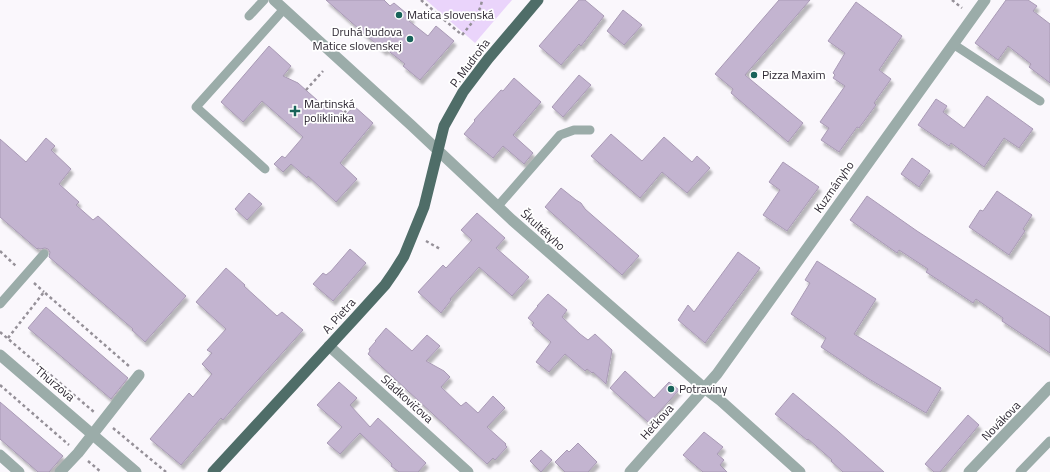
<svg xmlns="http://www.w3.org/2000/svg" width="1050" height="472" viewBox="0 0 1050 472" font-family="'Titillium Web',sans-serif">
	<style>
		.green { fill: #ead4fb }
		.building { fill: #c3b4d0; stroke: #a99ab5; filter: url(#shadow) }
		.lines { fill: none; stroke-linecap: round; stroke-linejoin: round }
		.path { stroke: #959098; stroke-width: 2.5; stroke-dasharray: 3 3; stroke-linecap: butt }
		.service { stroke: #9baca9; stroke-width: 9 }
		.minor { stroke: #9baca9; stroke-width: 11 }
		.primary { stroke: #4f6d68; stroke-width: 11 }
		.poi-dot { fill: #18635a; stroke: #fff; stroke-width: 1.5 }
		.labels { text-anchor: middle; stroke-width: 3.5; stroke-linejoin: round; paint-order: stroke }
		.poi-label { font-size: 12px; fill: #2e2833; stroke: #fff; text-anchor: start }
		.street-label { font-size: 12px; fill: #2e2833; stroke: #fff }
	</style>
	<defs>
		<filter id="shadow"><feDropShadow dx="2.5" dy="4.5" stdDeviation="1" flood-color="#0004"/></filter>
	</defs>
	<rect width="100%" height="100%" fill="#faf7fc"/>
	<!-- green -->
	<polygon class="green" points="426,0 512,0 475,43"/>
	<!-- building -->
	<g class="building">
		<polygon points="326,0 384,0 390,6 394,3 412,18 409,21 428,36 436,26 454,41 420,80 403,66 405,64 386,49 384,51"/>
		<polygon points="579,0 585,0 604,16 581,46 579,44 561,65 539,46"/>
		<polygon points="779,0 810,0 745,75 803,123 788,142 731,93 733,89 715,74"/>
		<polygon points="1006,0 1028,0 1037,6 1033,11 1050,24 1050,83 1029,67 1031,64 1008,46 998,60 975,43"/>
		<polygon points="856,2 902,36 879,70 891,79 874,103 876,105 859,128 857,127 839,152 821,140 829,128 820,122 845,86 833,78 835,75 833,73 845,53 828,41"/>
		<polygon points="623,10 642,25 624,45 607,31"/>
		<polygon points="269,46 291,66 283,76 298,83 327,109 333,103 346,115 354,106 373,123 340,163 357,179 336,202 308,176 307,178 291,164 283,172 274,164 282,156 285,158 303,137 262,101 243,122 221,102"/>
		<polygon points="579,75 591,85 563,117 552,107"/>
		<polygon points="514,78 541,102 513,135 533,153 524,164 503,146 493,158 464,134 475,121 474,120 501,90 503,91"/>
		<polygon points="987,96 1033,129 1019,148 1004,138 984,167 951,143 949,146 918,125 936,99 947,106 943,112 964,128"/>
		<polygon points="611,134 642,161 664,137 692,162 697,156 710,168 687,193 662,172 640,198 591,156"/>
		<polygon points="46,138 55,146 51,150 71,169 59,184 79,202 76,205 93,220 98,216 186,296 145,342 132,330 133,329 49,257 50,252 48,249 45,248 40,249 38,248 37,249 0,217 0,139 26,162"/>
		<polygon points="912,158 930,171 919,187 901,174"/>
		<polygon points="783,162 819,187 787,231 763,215 780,190 769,182"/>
		<polygon points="561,188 576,200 581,203 585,209 639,256 622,275 545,207"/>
		<polygon points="997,191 1032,215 1023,229 1025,231 1009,255 969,227 980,210 983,211"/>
		<polygon points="249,193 262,204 247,220 235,209"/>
		<polygon points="867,196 917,231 1050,317 1050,353 1002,321 1003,318 976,299 973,303 943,283 926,272 928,269 899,250 897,253 850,220"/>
		<polygon points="477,213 505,238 496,248 529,277 512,296 479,267 450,299 451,300 441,313 418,292 443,265 446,268 472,240 461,230"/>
		<polygon points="350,249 366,263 333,301 313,284 323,273 326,275 331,271"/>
		<polygon points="738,252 760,268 705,343 678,320 688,305 694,312"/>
		<polygon points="817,261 876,299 854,334 941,388 926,413 869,379 821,347 826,338 791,314 810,283 805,280"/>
		<polygon points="226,268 245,285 244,286 277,316 282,312 303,330 240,400 223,420 221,418 181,465 150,439 189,393 193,397 212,374 202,364 212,353 207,350 226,329 196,302"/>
		<polygon points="548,294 567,310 562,317 580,334 588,340 595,334 612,350 606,384 593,372 592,373 587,369 585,371 565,354 549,372 536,362 551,342 532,325 534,323 528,318 538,306 537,306"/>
		<polygon points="46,307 128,378 111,399 28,328"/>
		<polygon points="386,328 412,351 427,335 440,346 426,361 444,371 450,377 441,387 461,406 466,402 478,413 493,396 505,408 487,427 506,444 505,445 507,447 495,460 493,458 487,464 368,354 370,351 369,349 376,341 375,341"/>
		<polygon points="625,371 654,398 669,382 679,390 649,423 610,388"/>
		<polygon points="339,382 357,398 350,405 370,427 378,418 426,463 418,472 399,472 391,466 392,464 360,433 340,454 327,443 342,427 317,405"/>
		<polygon points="793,393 839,432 884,472 843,472 831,461 832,460 808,439 807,440 775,414"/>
		<polygon points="0,402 63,456 49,472 38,472 0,439"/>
		<polygon points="968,415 979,425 940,472 934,472 925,464"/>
		<polygon points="704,432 723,447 717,454 724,460 720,465 727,472 703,472 683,455"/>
		<polygon points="578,443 597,462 588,472 565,472 555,462 567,450 569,452"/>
		<polygon points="541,450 552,460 541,472 530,461"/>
	</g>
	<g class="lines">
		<!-- path -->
		<g class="path">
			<path d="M421,0l41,35c9,-11 18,-21 20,-35"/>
			<polyline points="952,0 962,8"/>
			<polyline points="306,90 323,71"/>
			<polyline points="344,113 356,100"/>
			<polyline points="426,241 440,249"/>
			<polyline points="0,251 17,267"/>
			<polyline points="34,283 44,292"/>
			<polyline points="0,332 94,412"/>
			<polyline points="8,338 44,292 130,367"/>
			<polyline points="0,385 69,445"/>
			<polyline points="113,428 166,472"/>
			<polyline points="88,461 101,472"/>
		</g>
		<!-- service -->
		<g class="service">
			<polyline points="249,16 264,0"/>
			<polyline points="953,44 1040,101"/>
			<polyline points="265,169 196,107 284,9"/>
			<polyline points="498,206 560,135 574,130 590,130"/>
			<polyline points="0,304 44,254"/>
			<polyline points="1020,472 1050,441"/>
		</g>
		<!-- minor -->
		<g class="minor">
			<polyline points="274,0 411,125 512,220 704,388 721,401 800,472"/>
			<polyline points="329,346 468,472"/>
			<polyline points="0,355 136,472"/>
			<polyline points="0,455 19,472"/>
			<polyline points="60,472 78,453 139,375"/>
			<polyline points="630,472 717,374 985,0"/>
			<polyline points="969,472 1050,387"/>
		</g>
		<!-- primary -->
		<polyline class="primary" points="213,472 356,317 385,285 394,272 404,256 424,207 444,126 463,92 488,59 538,0"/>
	</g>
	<!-- markers -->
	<g class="poi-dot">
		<circle cx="399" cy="15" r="4"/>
		<circle cx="410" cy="39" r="4"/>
		<circle cx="754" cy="75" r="4"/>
		<path d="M293 105h4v4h4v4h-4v4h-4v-4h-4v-4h4z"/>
		<circle cx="671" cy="389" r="4"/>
	</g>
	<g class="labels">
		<!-- poi labels -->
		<g class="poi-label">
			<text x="407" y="19">Matica slovenská</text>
			<text x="402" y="36" text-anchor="end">Druhá budova<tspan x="402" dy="14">Matice slovenskej</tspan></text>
			<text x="762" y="79">Pizza Maxim</text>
			<text x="304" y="108">Martinská<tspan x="304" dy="14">poliklinika</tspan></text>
			<text x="679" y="393">Potraviny</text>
		</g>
		<!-- street labels -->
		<g class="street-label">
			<text transform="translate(470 63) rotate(-53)" y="4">P. Mudroňa</text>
			<text transform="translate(834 187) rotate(-55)" y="4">Kuzmányho</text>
			<text transform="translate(543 230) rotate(42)" y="4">Škultétyho</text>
			<text transform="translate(339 316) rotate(-48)" y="4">A. Pietra</text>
			<text transform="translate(55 384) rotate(40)" y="4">Thurzova</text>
			<text transform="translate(407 399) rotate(42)" y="4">Sládkovičova</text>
			<text transform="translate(1001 421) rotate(-46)" y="4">Novákova</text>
			<text transform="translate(657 422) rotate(-48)" y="4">Hečkova</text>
		</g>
	</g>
</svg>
